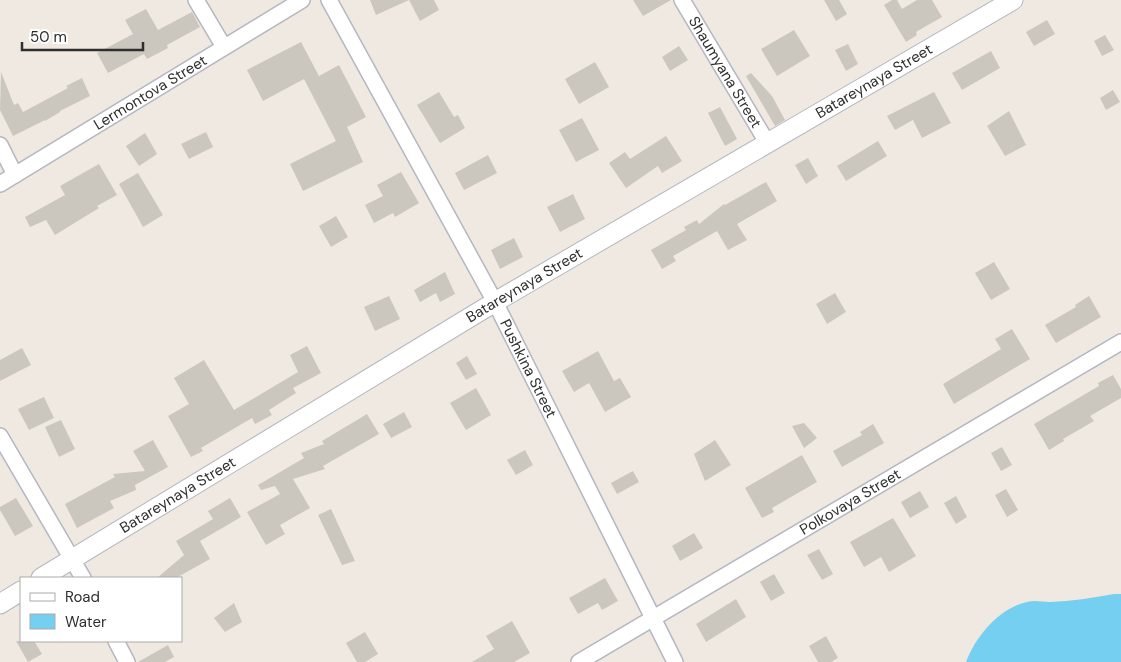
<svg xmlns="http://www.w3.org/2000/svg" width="1121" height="662" viewBox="0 0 1121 662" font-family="'DM Sans',sans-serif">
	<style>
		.water { fill: #75cff0 }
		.building { fill: #cbc7bf }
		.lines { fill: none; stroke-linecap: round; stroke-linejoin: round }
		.minor-casing { stroke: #b4b7c1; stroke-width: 18 }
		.tertiary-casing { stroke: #b4b7c1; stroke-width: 21 }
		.minor { stroke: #fff; stroke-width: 15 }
		.tertiary { stroke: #fff; stroke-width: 19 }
		.labels { text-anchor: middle; stroke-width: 4.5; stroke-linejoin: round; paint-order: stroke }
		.street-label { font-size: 15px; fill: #2e2e2e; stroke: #fff }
	</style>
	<rect width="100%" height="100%" fill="#efe9e1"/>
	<!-- water -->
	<path class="water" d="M1114,594h7v68h-155c10,-26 33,-54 61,-60 7,-2 15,0 23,0 21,-1 43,-4 64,-8z"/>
	<!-- building -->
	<g class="building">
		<polygon points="370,0 434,0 439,10 420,21 409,0 376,15"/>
		<polygon points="633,0 671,0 643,16"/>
		<polygon points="824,0 839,0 847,14 836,21"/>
		<polygon points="892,0 897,0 902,9 917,0 932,0 942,17 916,32 917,35 906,42 884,5"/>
		<polygon points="146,9 158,30 192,12 200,27 167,45 168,48 147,59 144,54 108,73 97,53 133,34 125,20"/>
		<polygon points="1047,20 1055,34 1034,46 1026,32"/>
		<polygon points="794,30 810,56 777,76 761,49"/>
		<polygon points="1105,35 1114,50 1102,56 1094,41"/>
		<polygon points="301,42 319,76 339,65 366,117 347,127 363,162 303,191 290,164 336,141 304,79 263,101 247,70"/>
		<polygon points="848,44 858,64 846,71 835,50"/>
		<polygon points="679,46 688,60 670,71 662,57"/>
		<polygon points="991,51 1000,68 962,90 952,73"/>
		<polygon points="595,62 609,87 579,104 565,79"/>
		<polygon points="1,72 14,105 18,103 23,112 68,88 66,86 82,78 90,96 60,111 60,112 45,121 45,120 13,136 0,110"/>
		<polygon points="751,73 772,96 785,120 775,126 746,76"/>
		<polygon points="1113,90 1120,102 1106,110 1100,98"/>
		<polygon points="439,92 454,117 458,115 465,128 440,143 417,105"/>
		<polygon points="934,92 951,123 922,138 913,120 895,130 887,116"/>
		<polygon points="720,107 737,139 725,146 708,113"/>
		<polygon points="1009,111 1026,145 1005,156 987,126"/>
		<polygon points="582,118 599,150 576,162 559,130"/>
		<polygon points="206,132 213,147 189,159 181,144"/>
		<polygon points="145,133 157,154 139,166 126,146"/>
		<polygon points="666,136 682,161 662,173 658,166 626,188 609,163 625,152 630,159"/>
		<polygon points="878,141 887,156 846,181 837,166"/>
		<polygon points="488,155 497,173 464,190 455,173"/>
		<polygon points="808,158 818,176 806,184 795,165"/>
		<polygon points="99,164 117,195 97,206 99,208 55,235 46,220 30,227 25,217 65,195 60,186"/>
		<polygon points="401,172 419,203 395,217 393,213 374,223 365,205 383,196 377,185"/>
		<polygon points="138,173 163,215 143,227 119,184"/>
		<polygon points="766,182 777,201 737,224 747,240 728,250 717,231 673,256 676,261 662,269 651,250 686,230 684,227 697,220 699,224 724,204 725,205"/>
		<polygon points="573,194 585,219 560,232 547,207"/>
		<polygon points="336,216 348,237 331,247 319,226"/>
		<polygon points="514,238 523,257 500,269 491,250"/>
		<polygon points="994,262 1010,289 991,300 975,273"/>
		<polygon points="445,272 455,294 440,302 436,293 420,302 414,290"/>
		<polygon points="835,293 846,312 827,324 816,304"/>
		<polygon points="389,296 400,319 375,331 364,307"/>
		<polygon points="1089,296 1101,317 1056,343 1045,325 1076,307 1075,305"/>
		<polygon points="1012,329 1030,359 954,404 943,384 1001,349 995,339"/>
		<polygon points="307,346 321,373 293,388 296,393 269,410 272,415 255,424 252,418 201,448 203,451 191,457 168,416 189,404 174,378 204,360 234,410 298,372 290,355"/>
		<polygon points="22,348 31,365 0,381 0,360"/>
		<polygon points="598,351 614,381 620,378 631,397 605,412 589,383 574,392 562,371"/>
		<polygon points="467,356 477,374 466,380 456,363"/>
		<polygon points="1113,375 1121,389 1121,398 1090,416 1094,421 1063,439 1064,441 1049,450 1034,424 1099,386 1098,383"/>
		<polygon points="476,388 491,415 466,430 450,403"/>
		<polygon points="44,397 54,418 29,430 18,409"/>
		<polygon points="404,412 412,427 391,438 383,424"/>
		<polygon points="367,414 379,434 323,466 325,469 293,479 310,508 280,525 285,534 266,545 247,512 280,494 275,486 261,490 258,485 304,458 301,453 324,444 322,441"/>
		<polygon points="61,420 75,449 59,457 45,427"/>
		<polygon points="804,423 817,438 804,448 792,426"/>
		<polygon points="873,424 884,443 842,467 833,451 862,435 860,432"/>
		<polygon points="153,440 168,467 135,485 136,490 110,501 114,508 77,528 65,504 115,477 113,474 145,471 133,451"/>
		<polygon points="715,440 731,465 705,481 694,454"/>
		<polygon points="1002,447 1012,465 1001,471 991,453"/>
		<polygon points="525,450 533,465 516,475 507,460"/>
		<polygon points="802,455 817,482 772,508 774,512 762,518 745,488"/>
		<polygon points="633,471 639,482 617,494 611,483"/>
		<polygon points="1006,489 1018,510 1007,517 995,495"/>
		<polygon points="920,491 929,507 910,518 901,502"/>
		<polygon points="956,496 967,517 956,524 944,503"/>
		<polygon points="16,498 33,526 15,536 0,510 0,507"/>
		<polygon points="230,498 241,517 200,541 210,559 176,578 157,578 184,555 176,541 213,519 208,511"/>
		<polygon points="331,509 355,561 342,565 318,515"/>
		<polygon points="893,518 916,556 889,572 881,557 864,567 850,542"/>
		<polygon points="694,533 703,548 680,561 672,546"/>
		<polygon points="819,549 833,574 822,580 807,555"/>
		<polygon points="774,574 785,593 771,601 760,582"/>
		<polygon points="605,578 618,601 602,610 598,603 578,614 569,598"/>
		<polygon points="736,599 746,617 706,642 696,624"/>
		<polygon points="234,603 242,622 225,632 214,618"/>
		<polygon points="512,621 530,653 514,662 472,662 494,649 486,636"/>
		<polygon points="365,632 378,654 365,662 357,662 346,643"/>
		<polygon points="826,636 838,658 831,662 818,662 809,646"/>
		<polygon points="16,641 34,641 42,654 28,662"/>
		<polygon points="168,645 174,657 165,662 138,662"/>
	</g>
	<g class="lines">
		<defs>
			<g id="minor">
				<polyline points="196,0 224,47"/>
				<path id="s1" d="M329,0l166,302 180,360"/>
				<path id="s2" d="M682,0l86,144"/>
				<polyline points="0,145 15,175"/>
				<path id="s3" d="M0,184l302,-184"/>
				<polyline points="0,436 83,578"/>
				<polyline points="116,641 127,662"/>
				<path id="s4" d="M579,662l542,-320"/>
			</g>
			<g id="tertiary">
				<path id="s5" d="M41,578l454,-276 518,-302"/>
				<polyline points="0,604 21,591"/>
			</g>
		</defs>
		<!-- minor casing -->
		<use href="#minor" class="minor-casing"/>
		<!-- tertiary casing -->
		<use href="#tertiary" class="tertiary-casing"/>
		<!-- minor -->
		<use href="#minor" class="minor"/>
		<!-- tertiary -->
		<use href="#tertiary" class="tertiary"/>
	</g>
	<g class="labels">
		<!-- street labels -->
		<g class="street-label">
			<text dy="5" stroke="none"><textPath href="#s2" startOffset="84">Shaumyana Street</textPath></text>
			<text dy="5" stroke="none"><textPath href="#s5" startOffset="970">Batareynaya Street</textPath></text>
			<text dy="5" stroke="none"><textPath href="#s3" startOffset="176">Lermontova Street</textPath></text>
			<text dy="5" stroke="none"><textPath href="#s5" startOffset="565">Batareynaya Street</textPath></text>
			<text dy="5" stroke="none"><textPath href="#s1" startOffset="419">Pushkina Street</textPath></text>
			<text dy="5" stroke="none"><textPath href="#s5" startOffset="160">Batareynaya Street</textPath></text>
			<text dy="5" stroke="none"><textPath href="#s4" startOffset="315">Polkovaya Street</textPath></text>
		</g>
	</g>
	<!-- legend -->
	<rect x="20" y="577" width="162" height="65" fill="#ffffff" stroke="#ababab"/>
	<rect x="30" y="593" width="25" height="8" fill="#ffffff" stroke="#ababab"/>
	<text x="65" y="602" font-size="15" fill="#2e2e2e">Road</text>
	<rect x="30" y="614" width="25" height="15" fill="#75cff0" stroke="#ababab"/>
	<text x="65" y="627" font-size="15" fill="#2e2e2e">Water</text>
	<!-- scale -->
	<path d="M22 42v8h121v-8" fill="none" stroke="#2e2e2e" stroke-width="2.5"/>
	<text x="30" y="42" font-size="15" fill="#2e2e2e" stroke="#ffffff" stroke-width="4" paint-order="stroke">50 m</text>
</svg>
